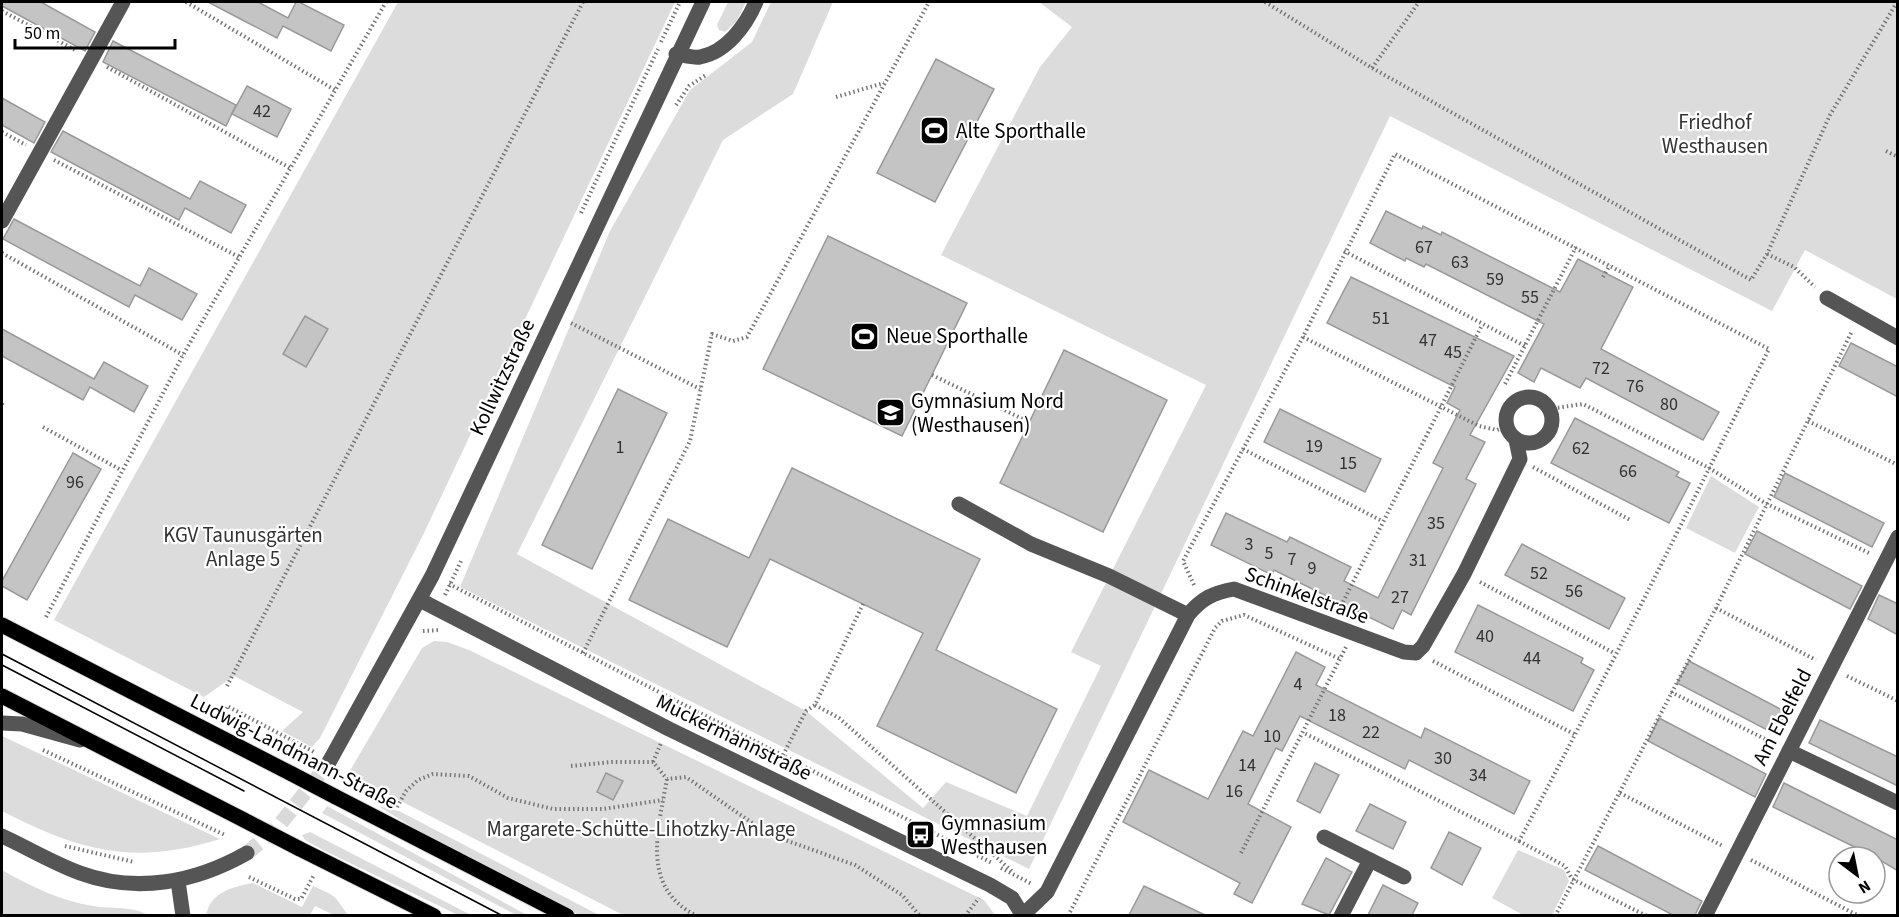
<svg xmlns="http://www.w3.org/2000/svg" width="1899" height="917" viewBox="0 0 1899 917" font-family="'Source Sans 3',sans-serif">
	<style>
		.green { fill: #dcdcdc }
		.building { fill: #c4c4c4; stroke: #999; stroke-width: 1.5 }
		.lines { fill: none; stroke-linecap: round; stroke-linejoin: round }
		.minor-tunnel { stroke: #d9d9d9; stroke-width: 15; stroke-dasharray: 15 8; stroke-linecap: butt }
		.major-casing { stroke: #dbdbdb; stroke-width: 17 }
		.path { stroke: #777; stroke-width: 4; stroke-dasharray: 1.5 3; stroke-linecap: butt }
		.minor { stroke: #555; stroke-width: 15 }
		.major { stroke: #000; stroke-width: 15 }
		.tram { stroke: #000; stroke-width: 1.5 }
		.major-bridge-casing { stroke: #dbdbdb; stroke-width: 17; stroke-linecap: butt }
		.major-bridge { stroke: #000; stroke-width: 15 }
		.labels { text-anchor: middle; stroke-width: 4.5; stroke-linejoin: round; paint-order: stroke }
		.number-label { font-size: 18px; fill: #313131 }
		.park-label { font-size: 21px; fill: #333; stroke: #fff }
		.poi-label { font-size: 21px; fill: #000; stroke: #fff; text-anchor: start }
		.street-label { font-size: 21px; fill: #000; stroke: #fff }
	</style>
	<rect width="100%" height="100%" fill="#fff"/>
	<!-- green -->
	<g class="green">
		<polygon points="398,2 675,2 423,535 320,738 312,747 282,731 303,712 234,676 204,697 54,620"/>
		<polygon points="728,2 746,2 736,22 725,32 719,30 717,25"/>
		<polygon points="771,2 833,2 793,94 723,140 517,554 806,711 923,808 946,782 1027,816 1101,666 1071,652 1206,385 941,255 1040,67 1072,27 1039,2 1897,2 1897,299 1805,250 1772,311 1390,116 1029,869 460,587 610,231 690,90 752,42"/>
		<polygon points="1711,476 1759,507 1735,553 1686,528"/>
		<polygon points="434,641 447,642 469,650 984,900 995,915 623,915 348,774 422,648"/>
		<path d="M2,736l218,103c-86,27 -141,12 -218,-28z"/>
		<polygon points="327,806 527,915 516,915 322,813"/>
		<polygon points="378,806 399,811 599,915 579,915 419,831"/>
		<polygon points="310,832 471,915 458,915 325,851 305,840 302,835"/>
		<polygon points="1518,850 1564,870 1569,881 1552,915 1523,915 1492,898"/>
		<path d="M2,870c28,16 59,31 91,36 17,3 40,0 55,9h-146z"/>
		<path d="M253,883l49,24 11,-21c26,12 19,7 35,29h-14l-19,-9 -5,9h-104c5,-23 26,-28 47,-32z"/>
	</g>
	<!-- building -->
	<g class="building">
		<polygon points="2,2 41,2 95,32 85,51 2,6"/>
		<polygon points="208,2 258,2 288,18 296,2 299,2 344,25 331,51 283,26 277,38"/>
		<polygon points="113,41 236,105 226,126 103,62"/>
		<polygon points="936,59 994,89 935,202 877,173"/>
		<polygon points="247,86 291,109 277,137 232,114"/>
		<polygon points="2,98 45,122 34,143 2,125"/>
		<polygon points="63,131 190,199 200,181 246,205 231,233 185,208 179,220 51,152"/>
		<polygon points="1386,211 1422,229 1423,226 1441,235 1442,232 1560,292 1578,259 1633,287 1601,349 1719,412 1703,440 1586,378 1580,388 1541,368 1534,382 1518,373 1544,324 1426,264 1424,267 1406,258 1405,261 1370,243"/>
		<polygon points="14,219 140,286 149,268 197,294 182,320 135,295 129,307 3,239"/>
		<polygon points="828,236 967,303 902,436 763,369"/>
		<polygon points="1351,277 1514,356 1470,435 1485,442 1466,479 1476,484 1411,615 1402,610 1393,629 1274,570 1272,575 1211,545 1226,513 1287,542 1290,537 1351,567 1344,581 1378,598 1443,468 1433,463 1460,410 1447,403 1455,387 1327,323"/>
		<polygon points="305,316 328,329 306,367 283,354"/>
		<polygon points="2,329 94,379 104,362 148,386 134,412 90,387 83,400 2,356"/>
		<polygon points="1851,343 1898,367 1898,397 1839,366"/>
		<polygon points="1064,350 1167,400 1103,532 1000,483"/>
		<polygon points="618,389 667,413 592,569 542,545"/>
		<polygon points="1280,409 1381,459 1365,492 1264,442"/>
		<polygon points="1575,418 1679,472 1676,476 1690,483 1669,523 1551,463"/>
		<polygon points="73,453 101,469 27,600 2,586 2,581"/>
		<polygon points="792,468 980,559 936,650 1057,709 1016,793 877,726 923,633 770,559 727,647 629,600 668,519 749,558"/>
		<polygon points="1785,473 1884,523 1872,547 1774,497"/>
		<polygon points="1757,531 1862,586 1850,609 1745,554"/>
		<polygon points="1522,544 1625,598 1609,629 1505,575"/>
		<polygon points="1879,595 1898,604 1898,635 1868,619"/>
		<polygon points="1478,605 1583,658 1581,663 1594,670 1573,711 1455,652"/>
		<polygon points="1296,652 1325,667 1316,685 1421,738 1425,728 1530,781 1514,814 1409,760 1405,769 1300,716 1282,751 1276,748 1248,804 1291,827 1252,903 1234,894 1240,883 1123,822 1149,770 1208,799 1243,731 1253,736"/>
		<polygon points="1689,661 1786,712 1775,734 1677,683"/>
		<polygon points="1659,718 1766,774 1755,797 1648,741"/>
		<polygon points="1820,720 1898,757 1898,786 1809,743"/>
		<polygon points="1315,763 1339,775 1320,813 1297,801"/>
		<polygon points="606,773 623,781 613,800 597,792"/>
		<polygon points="1784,783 1898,840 1898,871 1875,857 1773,807"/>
		<polygon points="1370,804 1406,822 1393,849 1356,831"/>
		<polygon points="1449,832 1481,848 1462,885 1431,868"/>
		<polygon points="1598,846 1702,901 1695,915 1673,915 1585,870"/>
		<polygon points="1326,858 1352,872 1329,915 1302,904"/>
		<polygon points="1383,885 1418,903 1412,915 1368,915"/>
		<polygon points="1144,886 1205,915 1129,915"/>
	</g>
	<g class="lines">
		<!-- minor-tunnel -->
		<polyline class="minor-tunnel" points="247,853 277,828 328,764"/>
		<defs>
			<g id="major">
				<polyline points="2,625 292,774"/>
				<polyline points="2,696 244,820"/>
				<polyline points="334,796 567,916"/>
				<polyline points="298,848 434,916"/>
			</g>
		</defs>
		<!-- major casing -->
		<use href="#major" class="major-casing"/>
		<!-- path -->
		<g class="path">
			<polyline points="186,2 335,90"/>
			<polyline points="1265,2 1372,68 1751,280 1767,254 1830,115 1897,2"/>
			<polyline points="2,11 77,51"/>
			<polyline points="661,42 680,2"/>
			<polyline points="107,67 290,168"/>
			<polyline points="1372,68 1419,2"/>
			<polyline points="836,97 884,83"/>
			<polyline points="676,105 689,86 706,75"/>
			<polyline points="2,132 26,145"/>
			<polyline points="1886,151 1898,157"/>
			<polyline points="54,160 239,257"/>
			<polyline points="581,213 658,49"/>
			<polyline points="1344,251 1525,346"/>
			<polyline points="2,253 183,355"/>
			<polyline points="1767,254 1794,267 1815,287"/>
			<polyline points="1603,277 1610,265"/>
			<polyline points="571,323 700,389"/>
			<polyline points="1303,337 1479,426 1497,430 1502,428"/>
			<polyline points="932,375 1029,422"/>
			<polyline points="1505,384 1576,247"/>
			<polyline points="2,404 3,402"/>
			<polyline points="1549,409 1583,404 1709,468 1765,503 1871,554"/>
			<polyline points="1808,421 1898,465"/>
			<polyline points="43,427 121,470"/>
			<polyline points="1243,449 1382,521"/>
			<polyline points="1533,467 1630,520"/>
			<polyline points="1480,582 1614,653"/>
			<polyline points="449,584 992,863"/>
			<path d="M1194,585l-11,-24 120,-224 92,-183 374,195c-83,164 -163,330 -250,492l-215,-108"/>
			<polyline points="445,595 462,559"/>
			<polyline points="1716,608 1816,660"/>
			<polyline points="1339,610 1482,325"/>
			<polyline points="46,617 183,355 386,2"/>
			<polyline points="423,631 440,630"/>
			<polyline points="583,653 690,441 712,334 733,341 747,337 929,2"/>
			<polyline points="1433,661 1576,735"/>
			<polyline points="1847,676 1898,701"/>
			<polyline points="227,686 583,2"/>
			<polyline points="1671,692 1775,744"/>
			<polyline points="815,705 839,718 1014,873"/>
			<polyline points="221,716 227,706 316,753"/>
			<polyline points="43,750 225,835"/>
			<polyline points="783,755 806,711 815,705 863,604"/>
			<polyline points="653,762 661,743"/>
			<polyline points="571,766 612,762 653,762 667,779 686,777 768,834 855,865 902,895 920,916"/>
			<path d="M667,779c-9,51 -27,109 30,137"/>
			<polyline points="1620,793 1723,846"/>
			<polyline points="397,807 406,791 418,780 433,774 469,776 508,798 553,809 603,809 663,800"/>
			<polyline points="1519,841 1565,866 1572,879 1647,916"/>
			<polyline points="65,846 134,862"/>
			<polyline points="1241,853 1346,647"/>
			<polyline points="1751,860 1859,916"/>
			<polyline points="1001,868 1032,884"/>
			<polyline points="249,877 295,899 301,899 314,875"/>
			<polyline points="965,916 979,898"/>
			<polyline points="1068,916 1215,628 1222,621 1244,615 1340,659"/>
			<polyline points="1555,916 1716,608 1852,331"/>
		</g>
		<!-- minor -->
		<g class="minor">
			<path d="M676,54c7,1 17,4 24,3 27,-5 46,-32 56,-55"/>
			<polyline points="2,221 123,2"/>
			<polyline points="1827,298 1898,338"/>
			<circle cx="1529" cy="420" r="23"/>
			<polyline points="959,504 1031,544 1109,576 1188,615"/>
			<polyline points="420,600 669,729 990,885 1012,898 1023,916"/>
			<polyline points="2,723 22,724 80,740"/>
			<polyline points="1789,751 1898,803"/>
			<polyline points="328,764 432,576 703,2"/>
			<path d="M2,836c26,12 51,27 78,37 57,21 116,9 167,-20"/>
			<polyline points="1324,837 1404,877"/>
			<polyline points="178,881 183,916"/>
			<path d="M1023,915l24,-23 141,-277c14,-17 25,-22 46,-26l170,63 12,1 7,-7 41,-72 56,-115 -4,-19"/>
			<polyline points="1341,916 1370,860"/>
			<polyline points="1705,916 1898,537"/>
		</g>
		<!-- major -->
		<use href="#major" class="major"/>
		<!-- tram -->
		<g class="tram">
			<polyline points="2,654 503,916"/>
			<polyline points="2,665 244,791"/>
		</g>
		<defs>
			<g id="major-bridge">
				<polyline points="292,774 334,796"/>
				<polyline points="244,820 298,848"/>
			</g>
		</defs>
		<!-- major-bridge casing -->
		<use href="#major-bridge" class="major-bridge-casing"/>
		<!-- major-bridge -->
		<use href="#major-bridge" class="major-bridge"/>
	</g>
	<!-- icons -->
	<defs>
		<symbol id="stadium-square" viewBox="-11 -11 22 22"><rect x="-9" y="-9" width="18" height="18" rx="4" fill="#000" stroke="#fff"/><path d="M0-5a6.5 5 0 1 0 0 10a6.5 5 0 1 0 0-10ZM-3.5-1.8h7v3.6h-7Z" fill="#fff"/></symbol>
		<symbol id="school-square" viewBox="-11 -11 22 22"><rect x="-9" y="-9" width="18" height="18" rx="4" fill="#000" stroke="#fff"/><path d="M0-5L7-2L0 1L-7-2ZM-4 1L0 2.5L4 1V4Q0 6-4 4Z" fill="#fff"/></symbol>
		<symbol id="bus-square" viewBox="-11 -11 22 22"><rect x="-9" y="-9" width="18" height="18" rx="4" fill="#000" stroke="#fff"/><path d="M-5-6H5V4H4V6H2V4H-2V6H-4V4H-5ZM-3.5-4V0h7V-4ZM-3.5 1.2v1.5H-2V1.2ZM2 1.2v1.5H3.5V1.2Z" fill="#fff"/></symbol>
	</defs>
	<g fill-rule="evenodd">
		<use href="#stadium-square" x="918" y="114" width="33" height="33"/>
		<use href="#stadium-square" x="848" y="320" width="33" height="33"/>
		<use href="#school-square" x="874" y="396" width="33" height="33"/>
		<use href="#bus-square" x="904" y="818" width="33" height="33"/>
	</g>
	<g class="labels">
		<!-- number labels -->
		<g class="number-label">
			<text x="262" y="117">42</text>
			<text x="1424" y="253">67</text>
			<text x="1460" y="268">63</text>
			<text x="1495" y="285">59</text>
			<text x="1530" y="303">55</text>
			<text x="1381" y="324">51</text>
			<text x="1428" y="346">47</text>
			<text x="1453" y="358">45</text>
			<text x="1601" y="374">72</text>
			<text x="1635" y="392">76</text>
			<text x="1669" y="410">80</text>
			<text x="1314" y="452">19</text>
			<text x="620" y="453">1</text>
			<text x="1581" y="454">62</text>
			<text x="1348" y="469">15</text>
			<text x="1628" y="477">66</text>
			<text x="75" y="488">96</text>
			<text x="1436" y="529">35</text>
			<text x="1249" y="550">3</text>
			<text x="1269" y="559">5</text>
			<text x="1292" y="565">7</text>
			<text x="1418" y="566">31</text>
			<text x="1312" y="574">9</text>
			<text x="1539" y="579">52</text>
			<text x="1574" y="597">56</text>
			<text x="1400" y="603">27</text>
			<text x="1485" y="642">40</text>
			<text x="1532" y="664">44</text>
			<text x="1298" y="690">4</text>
			<text x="1337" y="721">18</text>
			<text x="1371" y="738">22</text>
			<text x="1272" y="742">10</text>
			<text x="1443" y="764">30</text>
			<text x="1247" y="771">14</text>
			<text x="1478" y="781">34</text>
			<text x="1234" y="797">16</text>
		</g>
		<!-- park labels -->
		<g class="park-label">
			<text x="1715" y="129">Friedhof<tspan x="1715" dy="24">Westhausen</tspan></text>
			<text x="243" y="542">KGV Taunusgärten<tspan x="243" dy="24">Anlage 5</tspan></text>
			<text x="641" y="836">Margarete-Schütte-Lihotzky-Anlage</text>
		</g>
		<!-- poi labels -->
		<g class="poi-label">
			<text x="956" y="138">Alte Sporthalle</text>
			<text x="886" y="343">Neue Sporthalle</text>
			<text x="911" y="408">Gymnasium Nord<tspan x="911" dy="24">(Westhausen)</tspan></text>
			<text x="941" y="830">Gymnasium<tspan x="941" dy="24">Westhausen</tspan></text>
		</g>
		<!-- street labels -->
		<g class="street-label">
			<text transform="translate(502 377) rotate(-65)" y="7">Kollwitzstraße</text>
			<text transform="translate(1307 595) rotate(20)" y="7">Schinkelstraße</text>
			<text transform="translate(1782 717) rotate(-63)" y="7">Am Ebelfeld</text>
			<text transform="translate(734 737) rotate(26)" y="7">Muckermannstraße</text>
			<text transform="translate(294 751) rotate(27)" y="7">Ludwig-Landmann-Straße</text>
		</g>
	</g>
	<!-- border -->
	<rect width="1899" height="917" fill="none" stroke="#000000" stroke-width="6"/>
	<!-- north arrow -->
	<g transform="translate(1857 875) rotate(148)"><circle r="28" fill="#ffffff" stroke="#999999" stroke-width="1.5"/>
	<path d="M0-4.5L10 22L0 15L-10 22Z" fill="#000000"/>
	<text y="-9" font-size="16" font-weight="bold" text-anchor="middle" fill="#000000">N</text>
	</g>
	<!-- scale -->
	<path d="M15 39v9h160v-9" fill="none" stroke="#000000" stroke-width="3"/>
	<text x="24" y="39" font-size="18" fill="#000000" stroke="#ffffff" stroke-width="4.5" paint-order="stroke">50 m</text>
</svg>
